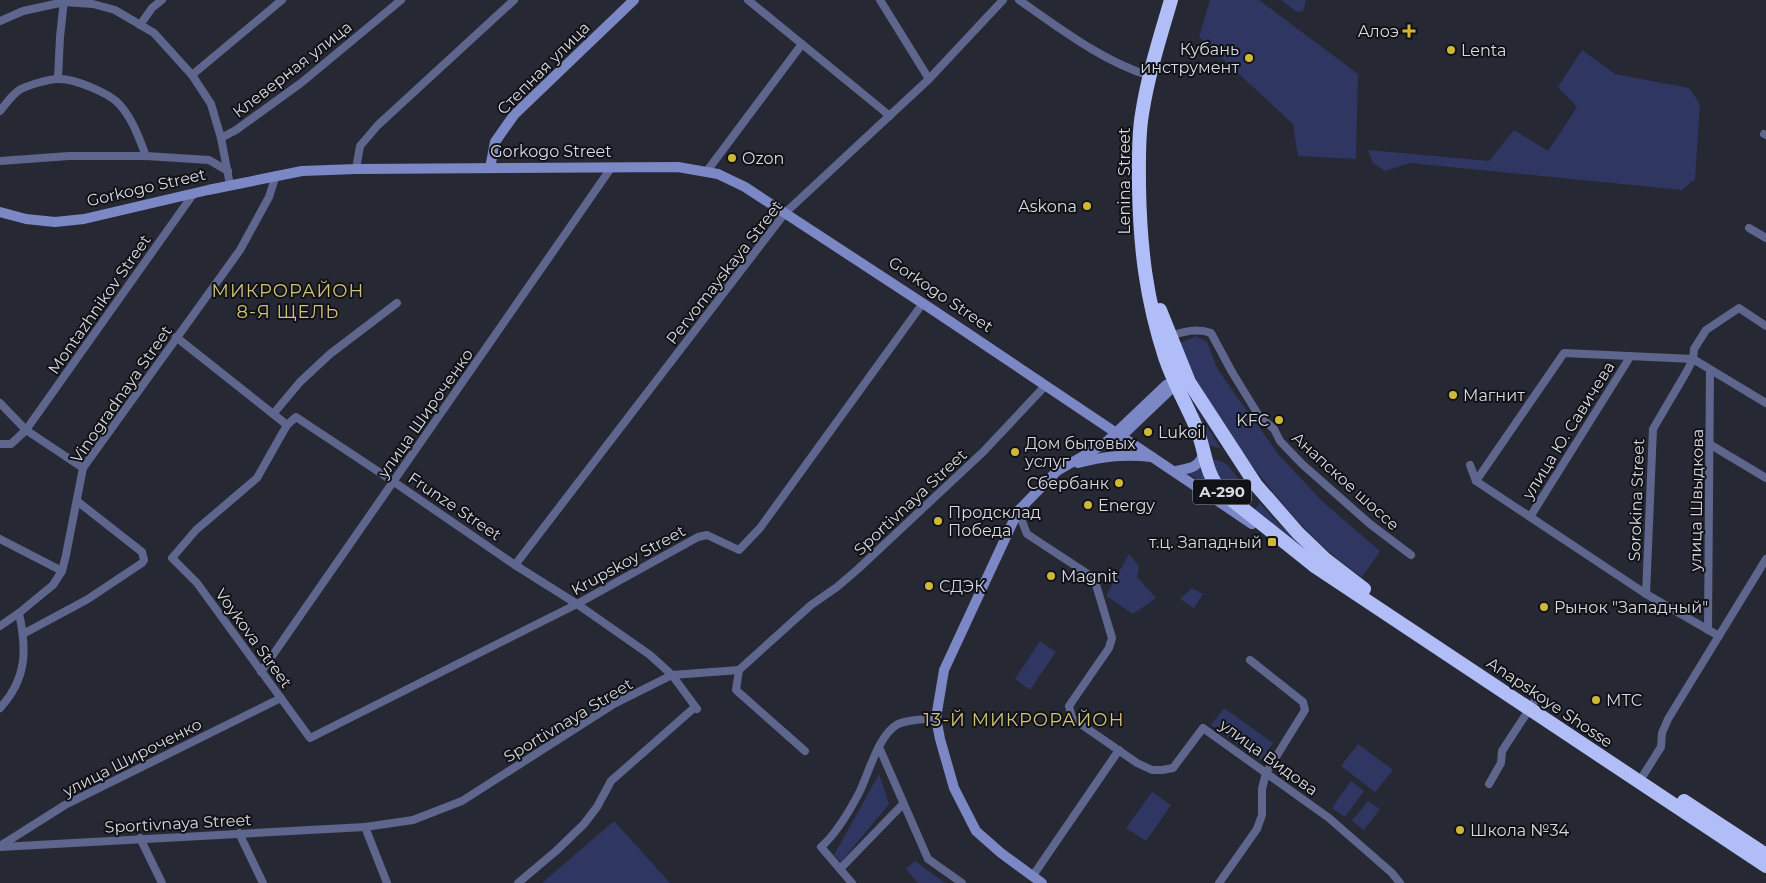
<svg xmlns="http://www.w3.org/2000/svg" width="1766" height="883" viewBox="0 0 1766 883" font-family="Montserrat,sans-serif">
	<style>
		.green { fill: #2f3661 }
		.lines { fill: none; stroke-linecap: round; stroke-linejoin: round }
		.street { stroke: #5e668d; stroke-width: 8 }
		.secondary { stroke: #7c88c6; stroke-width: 10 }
		.highway { stroke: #b0bdf7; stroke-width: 14 }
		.poi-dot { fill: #d0b836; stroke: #111217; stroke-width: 2 }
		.labels { text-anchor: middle; stroke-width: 4; stroke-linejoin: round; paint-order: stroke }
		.shield { fill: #111217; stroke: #9c9ea4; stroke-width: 1 }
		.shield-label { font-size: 15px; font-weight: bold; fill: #d8dae1 }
		.poi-label { font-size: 16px; fill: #d8dae1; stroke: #111217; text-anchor: start }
		.street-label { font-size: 16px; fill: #d8dae1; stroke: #111217 }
		.neighbourhood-label { font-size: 18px; letter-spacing: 1px; fill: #d2c375; stroke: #111217 }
	</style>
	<rect width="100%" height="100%" fill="#262934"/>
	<!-- green -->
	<g class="green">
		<polygon points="1210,0 1259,0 1358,74 1356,159 1298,156 1293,124 1199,37"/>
		<polygon points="1281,0 1306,0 1303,11 1297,12"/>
		<polygon points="1582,50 1615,74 1689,88 1700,104 1695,179 1682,190 1410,163 1385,171 1373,163 1368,150 1489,161 1514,130 1548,151 1577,107 1558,87"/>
		<path d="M1196,336l11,6 11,28 60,84 45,48 57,49 -18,26c-44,-30 -72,-63 -104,-104 -24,-31 -49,-63 -65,-99 -5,-10 -9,-21 -13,-31z"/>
		<polygon points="1183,383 1198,412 1221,449 1210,445 1206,433 1193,411"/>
		<path d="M1214,460c5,0 8,1 12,4 4,3 21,26 22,31 1,3 0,4 -3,7l-23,-17 -11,-21z"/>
		<polygon points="1200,466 1208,486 1186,472"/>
		<polygon points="1259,502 1278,523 1302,545 1300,546 1253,510 1258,506"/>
		<polygon points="1129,554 1139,566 1137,577 1156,598 1133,614 1106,596"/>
		<polygon points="1192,588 1203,594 1194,608 1180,599"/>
		<polygon points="1040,641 1056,652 1030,690 1015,679"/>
		<polygon points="1224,708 1273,743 1261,760 1211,725"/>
		<polygon points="1358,744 1393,770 1375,792 1341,766"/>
		<polygon points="879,774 889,804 841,862 834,855"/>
		<polygon points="1351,781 1364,791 1345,817 1332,808"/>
		<polygon points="1152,792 1171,805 1146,841 1126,828"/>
		<polygon points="1368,801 1380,809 1364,830 1352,821"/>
		<polygon points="614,821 670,883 542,883"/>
		<polygon points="915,861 945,883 918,883 906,869"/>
	</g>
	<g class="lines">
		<!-- street -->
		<g class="street">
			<polyline points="748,0 890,116"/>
			<polyline points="880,0 929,79"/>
			<path d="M1019,0c42,29 83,61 131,76"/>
			<polyline points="0,21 23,11 64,2 93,4 115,10 154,33 192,75 211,104 221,138 230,185"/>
			<polyline points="140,25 152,8 162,0"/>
			<polyline points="192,75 282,0"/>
			<polyline points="58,78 60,37 64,0"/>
			<path d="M0,111c6,-7 12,-17 21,-22 8,-4 28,-10 37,-10 15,-1 52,14 62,26 13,15 19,33 26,51"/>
			<polyline points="1764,134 1766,135"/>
			<polyline points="221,138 236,130 301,83 401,0"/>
			<polyline points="0,161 69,156 146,156 209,160 228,171"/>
			<polyline points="356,169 360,146 378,125 514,0"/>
			<polyline points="707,171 802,44"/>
			<polyline points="1749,228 1766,238"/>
			<polyline points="176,337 287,425"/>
			<path d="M1170,337c12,-6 28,-9 41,-4l21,39 27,44 15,13 6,12 22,23 68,60 41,31"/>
			<polyline points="0,403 26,430 83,468"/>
			<polyline points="274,413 300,382 330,354 397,303"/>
			<polyline points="0,444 11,444 26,430 194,193"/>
			<polyline points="1711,445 1766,478"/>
			<polyline points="1470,465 1476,481 1646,594 1719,636"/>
			<polyline points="1476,481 1564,353 1693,359 1766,403"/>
			<polyline points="1018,511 1027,534 1094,578 1112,638 1109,648 1069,706 1072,718 1137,763 1152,770 1162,770 1173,768 1203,728 1329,818 1392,873 1400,883"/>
			<polyline points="1530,517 1630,357"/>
			<polyline points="0,539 62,571"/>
			<polyline points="515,565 785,213 929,79 1003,0"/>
			<polyline points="1646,594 1653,429 1687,371 1693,359 1694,349 1706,330 1739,308 1766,326"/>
			<polyline points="0,626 19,613 53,585 62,571 66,555 83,468 240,250 269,197 276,175"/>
			<polyline points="1708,630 1710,370"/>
			<polyline points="23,634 88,599 142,563 144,560 142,552 77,501"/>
			<polyline points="739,670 736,690 805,751"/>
			<polyline points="261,672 611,168"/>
			<path d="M0,708c27,-29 27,-58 19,-95"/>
			<polyline points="697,709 672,675 650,655 577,604 515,565 394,482 296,417 287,425 257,478 196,530 172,558 197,583 310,738 577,604 698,537 707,535 739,550 760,528 923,303"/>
			<polyline points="879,747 928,859 962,883"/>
			<polyline points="1644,774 1661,747 1662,733 1668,719 1766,559"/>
			<polyline points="1489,784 1501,763 1502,751 1534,702"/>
			<polyline points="365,827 387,883"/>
			<polyline points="239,833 263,883"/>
			<polyline points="140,838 162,883"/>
			<polyline points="0,846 65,805 281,698"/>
			<polyline points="0,847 365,827 413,820 462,801 614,704 672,675 739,670 811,605 837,587 858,569 984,451 1046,385"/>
			<polyline points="840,869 903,804"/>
			<polyline points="1032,877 1119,750"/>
			<polyline points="518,883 556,851 584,824 597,807 611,781 695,707"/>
			<path d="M852,883l-31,-36c16,-14 28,-35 38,-54 10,-20 19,-58 39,-69 9,-4 28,-5 38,-6"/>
			<polyline points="1219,883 1257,829 1262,815 1262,789 1266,773 1305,710 1303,702 1250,660"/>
		</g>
		<!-- secondary -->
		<g class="secondary">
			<polyline points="490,168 495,142 514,115 634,0"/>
			<polyline points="0,212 26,219 55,222 84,219 208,190 302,171 356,169 678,167 718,174 745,187 933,310 1252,524"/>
			<polyline points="1126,432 1170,390"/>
			<path d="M1078,463c27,-7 46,-9 74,-6"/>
			<path d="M1176,471c15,-3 22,-3 28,-18"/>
			<polyline points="1042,883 1001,853 976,831 954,788 940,739 936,718 944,670 1018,511 1057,471 1104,444 1166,385 1171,383 1180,383"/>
		</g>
		<!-- highway -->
		<g class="highway">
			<path d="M1171,0c-11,37 -23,75 -29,114 -4,23 -3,48 -3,72 1,61 7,113 26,171 8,24 21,47 31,70 10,23 8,46 26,65l94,75 450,299"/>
			<polyline points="1160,310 1189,382 1256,485 1298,533 1325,559 1364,589"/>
			<polyline points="1684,801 1766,855"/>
		</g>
	</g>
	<!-- markers -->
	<g class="poi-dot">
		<path d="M1406.5 23.5h5v5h5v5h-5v5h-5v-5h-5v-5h5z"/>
		<circle cx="1451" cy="50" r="5"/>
		<circle cx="1249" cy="58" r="5"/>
		<circle cx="732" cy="158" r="5"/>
		<circle cx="1087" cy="206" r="5"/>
		<circle cx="1453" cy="395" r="5"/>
		<circle cx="1279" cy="420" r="5"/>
		<circle cx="1148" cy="432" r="5"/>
		<circle cx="1015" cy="452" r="5"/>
		<circle cx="1119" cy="483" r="5"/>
		<circle cx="1088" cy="505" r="5"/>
		<circle cx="938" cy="521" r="5"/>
		<rect x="1267" y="537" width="10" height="10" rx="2.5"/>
		<circle cx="1051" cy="576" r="5"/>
		<circle cx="929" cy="586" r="5"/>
		<circle cx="1544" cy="607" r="5"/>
		<circle cx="1596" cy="700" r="5"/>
		<circle cx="1460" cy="830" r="5"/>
	</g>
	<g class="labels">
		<!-- shield labels -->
		<rect class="shield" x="1193" y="479.5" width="58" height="25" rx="4"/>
		<g class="shield-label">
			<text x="1222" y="497">А-290</text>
		</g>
		<!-- poi labels -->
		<g class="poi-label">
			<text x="1399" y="37" text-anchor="end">Алоэ</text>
			<text x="1239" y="55" text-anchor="end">Кубань<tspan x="1239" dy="18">инструмент</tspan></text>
			<text x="1461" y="56">Lenta</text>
			<text x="742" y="164">Ozon</text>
			<text x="1077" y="212" text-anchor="end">Askona</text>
			<text x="1463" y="401">Магнит</text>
			<text x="1269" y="426" text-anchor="end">KFC</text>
			<text x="1158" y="438">Lukoil</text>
			<text x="1025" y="449">Дом бытовых<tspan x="1025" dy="18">услуг</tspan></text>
			<text x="1109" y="489" text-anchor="end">Сбербанк</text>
			<text x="1098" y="511">Energy</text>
			<text x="948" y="518">Продсклад<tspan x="948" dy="18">Победа</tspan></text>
			<text x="1262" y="548" text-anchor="end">т.ц. Западный</text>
			<text x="1061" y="582">Magnit</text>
			<text x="939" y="592">СДЭК</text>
			<text x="1554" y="613">Рынок "Западный"</text>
			<text x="1606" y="706">МТС</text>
			<text x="1470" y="836">Школа №34</text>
		</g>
		<!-- street labels -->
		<g class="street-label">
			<text transform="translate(543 68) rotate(-45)" y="6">Степная улица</text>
			<text transform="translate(292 69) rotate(-38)" y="6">Клеверная улица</text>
			<text x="551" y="157">Gorkogo Street</text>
			<text transform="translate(1124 181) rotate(-90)" y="6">Lenina Street</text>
			<text transform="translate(146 187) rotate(-13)" y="6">Gorkogo Street</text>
			<text transform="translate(724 272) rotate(-52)" y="6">Pervomayskaya Street</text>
			<text transform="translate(941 294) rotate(34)" y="6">Gorkogo Street</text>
			<text transform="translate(99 304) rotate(-55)" y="6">Montazhnikov Street</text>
			<text transform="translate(121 394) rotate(-55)" y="6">Vinogradnaya Street</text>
			<text transform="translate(425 413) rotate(-55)" y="6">улица Широченко</text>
			<text transform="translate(1568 430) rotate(-58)" y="6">улица Ю. Савичева</text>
			<text transform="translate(1346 481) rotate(42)" y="6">Анапское шоссе</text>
			<text transform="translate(1636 500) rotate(-88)" y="6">Sorokina Street</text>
			<text transform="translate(1696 500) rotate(-89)" y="6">улица Швыдкова</text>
			<text transform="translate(910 502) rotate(-43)" y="6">Sportivnaya Street</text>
			<text transform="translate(455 506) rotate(34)" y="6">Frunze Street</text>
			<text transform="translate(628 560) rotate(-29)" y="6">Krupskoy Street</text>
			<text transform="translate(254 638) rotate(54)" y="6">Voykova Street</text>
			<text transform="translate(1550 702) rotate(34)" y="6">Anapskoye Shosse</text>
			<text transform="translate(568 720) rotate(-31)" y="6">Sportivnaya Street</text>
			<text transform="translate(132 757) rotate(-27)" y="6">улица Широченко</text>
			<text transform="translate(1269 757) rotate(36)" y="6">улица Видова</text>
			<text transform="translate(178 823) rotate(-3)" y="6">Sportivnaya Street</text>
		</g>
		<!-- neighbourhood labels -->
		<g class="neighbourhood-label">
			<text x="288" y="297">МИКРОРАЙОН<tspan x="288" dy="21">8-Я ЩЕЛЬ</tspan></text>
			<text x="1024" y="726">13-Й МИКРОРАЙОН</text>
		</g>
	</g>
</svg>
